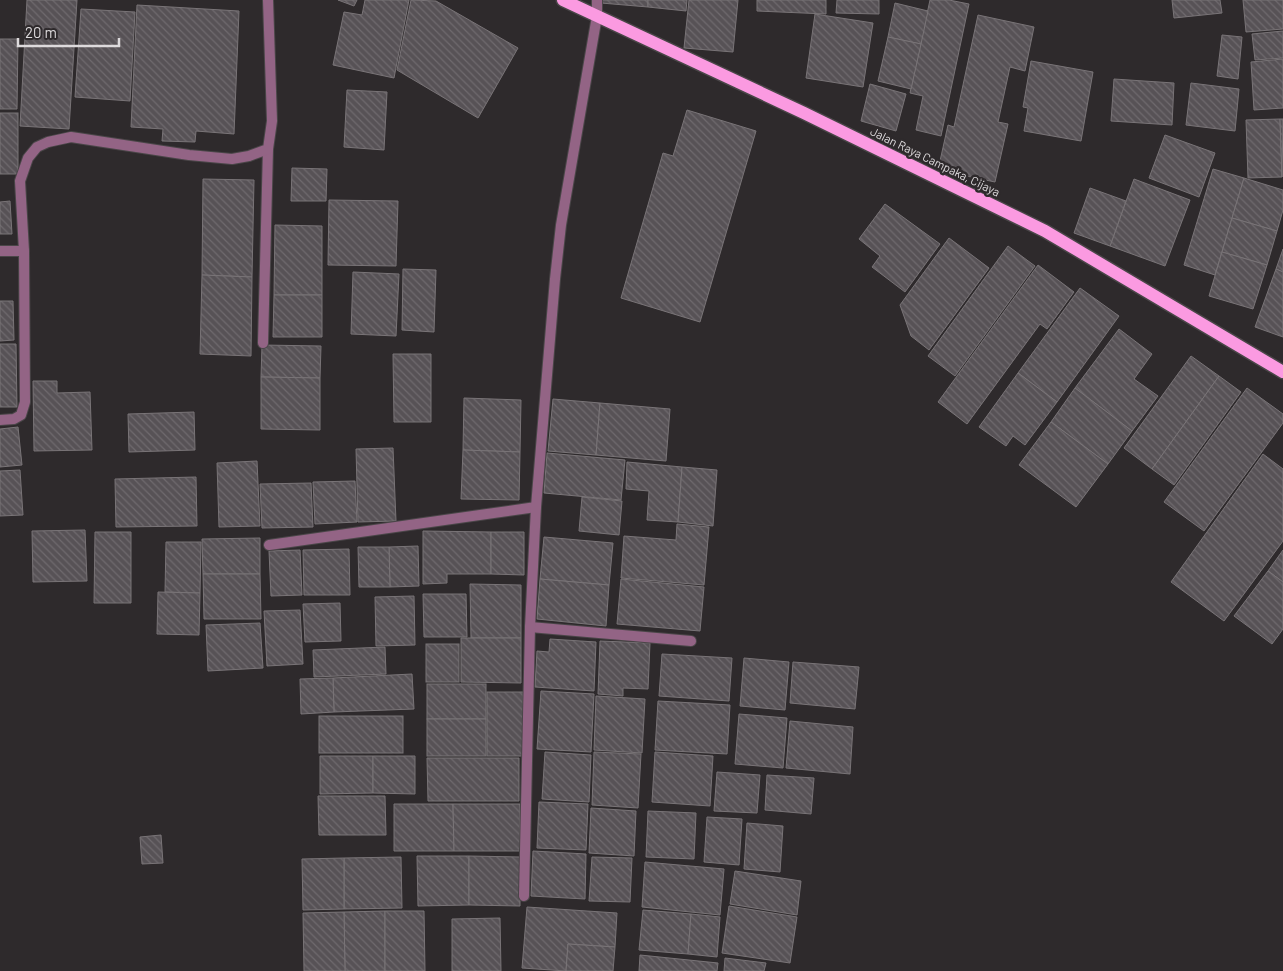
<svg xmlns="http://www.w3.org/2000/svg" width="1283" height="971" viewBox="0 0 1283 971" font-family="Barlow,sans-serif">
	<style>
		.building { fill: url(#building-back-hatch); stroke: #797477 }
		.lines { fill: none; stroke-linecap: round; stroke-linejoin: round }
		.minor-casing { stroke: #4a4648; stroke-width: 12 }
		.primary-casing { stroke: #4a4648; stroke-width: 15 }
		.minor { stroke: #936485; stroke-width: 10 }
		.primary { stroke: #fb9ae1; stroke-width: 12 }
		.labels { text-anchor: middle; stroke-width: 5; stroke-linejoin: round; paint-order: stroke }
		.street-label { font-size: 12px; fill: #dddadc; stroke: #2e2a2c }
	</style>
	<defs>
		<pattern id="building-back-hatch" width="6" height="6" patternUnits="userSpaceOnUse" patternTransform="scale(1.25)"><rect width="6" height="6" fill="#575256"/><path d="M-1 5l2 2M0 0l6 6M5-1l2 2" fill="none" stroke="#6f6a6e"/></pattern>
	</defs>
	<rect width="100%" height="100%" fill="#2e2a2c"/>
	<!-- building -->
	<g class="building">
		<polygon points="27,0 77,0 69,129 20,126"/>
		<polygon points="338,0 357,0 354,6"/>
		<polygon points="365,0 409,0 394,78 333,65 344,12 362,15"/>
		<polygon points="411,0 436,1 518,48 478,118 397,70"/>
		<polygon points="601,0 648,0 648,7 601,3"/>
		<polygon points="648,0 687,0 686,11 648,7"/>
		<polygon points="689,0 738,0 733,52 684,48"/>
		<polygon points="757,0 826,0 826,14 757,11"/>
		<polygon points="837,0 879,0 879,14 836,13"/>
		<polygon points="930,0 949,0 969,4 941,136 916,130 923,96 910,93"/>
		<polygon points="1172,0 1220,0 1222,13 1174,18"/>
		<polygon points="1243,0 1283,0 1283,29 1246,32"/>
		<polygon points="895,3 928,11 921,44 888,37"/>
		<polygon points="137,5 239,11 234,134 196,131 195,142 162,141 163,129 131,127"/>
		<polygon points="81,9 135,12 130,101 75,97"/>
		<polygon points="815,14 873,23 863,87 806,78"/>
		<polygon points="978,15 1034,27 1025,71 1010,67 998,122 1008,124 995,182 938,170 948,125 954,127"/>
		<polygon points="1283,31 1283,58 1255,60 1252,34"/>
		<polygon points="1222,35 1242,37 1238,79 1217,76"/>
		<polygon points="888,37 921,44 911,89 878,81"/>
		<polygon points="0,39 18,39 17,109 0,109"/>
		<polygon points="1283,59 1283,108 1254,110 1251,62"/>
		<polygon points="1031,61 1093,72 1081,141 1024,131 1028,108 1023,107"/>
		<polygon points="1114,79 1174,83 1172,125 1111,121"/>
		<polygon points="1191,83 1239,89 1235,131 1186,125"/>
		<polygon points="870,84 906,94 896,131 861,121"/>
		<polygon points="347,90 387,92 384,150 344,147"/>
		<polygon points="687,110 756,131 700,322 621,298 663,153 673,156"/>
		<rect x="0" y="113" width="18" height="61"/>
		<polygon points="1280,119 1282,177 1248,178 1246,120"/>
		<polygon points="1280,119 1283,119 1282,177"/>
		<polygon points="1165,135 1215,153 1199,197 1149,178"/>
		<polygon points="292,168 327,169 326,201 291,201"/>
		<polygon points="1213,169 1244,178 1215,275 1184,265"/>
		<polygon points="1244,178 1283,190 1283,210 1277,231 1232,218"/>
		<polygon points="203,179 254,180 252,277 202,275"/>
		<polygon points="1134,179 1190,200 1165,266 1110,246"/>
		<polygon points="1090,188 1126,201 1110,246 1074,233"/>
		<polygon points="329,200 398,201 396,266 328,265"/>
		<polygon points="10,201 12,234 0,234 0,202"/>
		<polygon points="885,204 940,244 905,292 872,267 880,256 859,239"/>
		<polygon points="1232,218 1277,231 1267,265 1222,252"/>
		<polygon points="275,225 322,226 322,295 274,295"/>
		<polygon points="949,238 989,268 929,350 911,336 900,305"/>
		<polygon points="1008,246 1035,266 955,376 928,356"/>
		<polygon points="1283,249 1283,272 1276,269"/>
		<polygon points="1222,252 1267,265 1253,309 1209,296"/>
		<polygon points="1038,265 1074,292 1047,329 1040,324 967,424 938,402"/>
		<polygon points="403,269 436,270 434,332 402,330"/>
		<polygon points="1276,269 1283,272 1283,337 1255,327"/>
		<polygon points="353,272 399,274 396,336 351,334"/>
		<polygon points="202,275 252,277 251,356 200,354"/>
		<polygon points="1080,288 1119,316 1057,402 1018,373"/>
		<polygon points="274,295 322,295 322,337 273,337"/>
		<polygon points="0,301 13,301 14,340 0,341"/>
		<polygon points="1119,329 1152,354 1134,379 1158,396 1132,431 1075,388"/>
		<polygon points="0,344 16,344 17,407 0,407"/>
		<polygon points="262,345 321,346 320,378 261,377"/>
		<polygon points="393,354 431,354 431,422 394,422"/>
		<polygon points="1191,356 1219,376 1152,469 1124,448"/>
		<polygon points="1018,373 1057,402 1025,445 1013,436 1006,446 979,427"/>
		<polygon points="1219,376 1241,392 1174,485 1152,469"/>
		<polygon points="261,377 320,378 320,430 261,429"/>
		<polygon points="33,381 57,381 57,393 90,392 92,450 34,451"/>
		<polygon points="1075,388 1132,431 1108,464 1051,422"/>
		<polygon points="1247,388 1283,414 1283,423 1204,531 1164,502"/>
		<polygon points="464,398 521,400 520,452 463,450"/>
		<polygon points="553,399 600,403 596,455 548,451"/>
		<polygon points="600,403 670,409 666,461 596,455"/>
		<polygon points="194,412 195,450 129,452 128,414"/>
		<polygon points="1051,422 1108,464 1076,507 1019,465"/>
		<polygon points="18,427 22,465 0,467 0,429"/>
		<polygon points="393,448 396,521 358,522 356,449"/>
		<polygon points="463,450 520,452 519,500 461,499"/>
		<polygon points="547,453 625,460 621,500 544,493"/>
		<polygon points="1263,454 1283,469 1283,541 1224,621 1171,582"/>
		<polygon points="257,461 260,526 219,527 217,463"/>
		<polygon points="627,462 682,467 678,522 647,520 649,491 626,489"/>
		<polygon points="682,467 717,470 713,526 678,522"/>
		<polygon points="20,470 23,515 0,516 0,471"/>
		<polygon points="196,477 197,526 116,527 115,479"/>
		<polygon points="355,481 357,522 315,524 313,482"/>
		<polygon points="311,483 313,527 262,528 260,484"/>
		<polygon points="582,497 622,501 619,535 579,531"/>
		<polygon points="677,524 709,527 704,585 621,578 624,536 676,540"/>
		<polygon points="85,530 87,581 33,582 32,531"/>
		<polygon points="423,531 491,532 491,574 447,574 447,583 423,584"/>
		<polygon points="95,532 131,532 131,603 94,603"/>
		<polygon points="491,532 524,532 524,575 491,574"/>
		<polygon points="544,537 613,543 609,585 540,579"/>
		<polygon points="260,538 260,574 203,574 202,539"/>
		<polygon points="166,542 201,542 200,593 165,592"/>
		<polygon points="418,546 419,586 390,587 389,547"/>
		<polygon points="358,547 389,547 390,587 359,587"/>
		<polygon points="349,549 350,595 304,595 303,550"/>
		<polygon points="300,550 302,595 271,596 269,551"/>
		<polygon points="1283,550 1283,582 1268,571"/>
		<polygon points="1268,571 1283,582 1283,629 1272,644 1234,616"/>
		<polygon points="203,574 260,574 261,619 204,619"/>
		<polygon points="540,579 609,585 606,626 537,619"/>
		<polygon points="621,579 704,587 700,631 617,624"/>
		<polygon points="470,584 521,585 521,638 471,638"/>
		<polygon points="158,592 200,593 199,635 157,634"/>
		<polygon points="423,594 466,594 467,637 424,637"/>
		<polygon points="414,596 415,645 376,646 375,597"/>
		<polygon points="340,603 341,641 305,642 303,604"/>
		<polygon points="300,610 303,664 267,666 264,611"/>
		<polygon points="260,623 263,668 208,671 206,625"/>
		<polygon points="461,638 521,638 521,683 461,682"/>
		<polygon points="550,639 596,642 594,691 535,687 537,651 549,652"/>
		<polygon points="600,641 650,643 648,689 623,688 623,696 598,694"/>
		<rect x="426" y="644" width="33" height="38"/>
		<polygon points="385,647 386,674 314,677 313,650"/>
		<polygon points="662,654 732,658 729,701 659,696"/>
		<polygon points="744,658 789,662 785,710 740,706"/>
		<polygon points="793,662 859,667 855,709 790,703"/>
		<polygon points="412,674 414,709 334,712 333,678"/>
		<polygon points="333,678 334,712 301,714 300,679"/>
		<rect x="427" y="684" width="59" height="35"/>
		<polygon points="541,691 594,694 591,752 537,749"/>
		<rect x="487" y="692" width="36" height="64"/>
		<polygon points="596,696 645,699 642,753 594,750"/>
		<polygon points="658,701 730,705 727,754 655,750"/>
		<polygon points="739,714 787,718 783,768 735,764"/>
		<rect x="319" y="716" width="84" height="37"/>
		<rect x="427" y="719" width="59" height="37"/>
		<polygon points="790,721 853,727 850,774 786,768"/>
		<polygon points="545,752 591,755 589,802 542,799"/>
		<polygon points="594,752 641,754 638,808 592,805"/>
		<polygon points="655,752 713,756 710,806 652,802"/>
		<polygon points="320,756 373,756 373,793 320,794"/>
		<polygon points="373,756 415,756 415,794 373,793"/>
		<polygon points="427,758 519,758 519,801 428,801"/>
		<polygon points="717,772 760,775 757,813 714,811"/>
		<polygon points="767,775 814,778 811,814 765,810"/>
		<polygon points="318,796 385,796 386,835 319,835"/>
		<polygon points="539,802 588,804 586,850 537,848"/>
		<polygon points="394,804 453,804 454,851 394,851"/>
		<polygon points="453,804 520,804 520,851 454,851"/>
		<polygon points="591,808 636,811 634,856 589,853"/>
		<polygon points="648,811 696,813 694,859 646,857"/>
		<polygon points="707,817 742,819 739,865 704,862"/>
		<polygon points="747,823 783,826 780,872 744,869"/>
		<polygon points="161,835 163,863 142,864 140,837"/>
		<polygon points="533,851 586,854 585,899 531,896"/>
		<polygon points="417,856 469,856 469,905 418,906"/>
		<polygon points="469,856 520,857 520,906 469,905"/>
		<polygon points="401,857 402,908 344,909 344,858"/>
		<polygon points="592,857 632,858 630,902 589,901"/>
		<polygon points="344,858 344,909 303,910 302,859"/>
		<polygon points="645,862 724,869 720,915 642,907"/>
		<polygon points="735,871 801,881 797,915 730,904"/>
		<polygon points="729,906 797,917 790,963 722,953"/>
		<polygon points="527,907 617,913 615,947 568,944 566,971 522,968"/>
		<polygon points="643,910 691,914 688,954 639,950"/>
		<polygon points="385,911 385,971 345,971 344,912"/>
		<polygon points="385,911 424,911 425,971 385,971"/>
		<polygon points="344,912 345,971 304,971 303,913"/>
		<polygon points="691,914 720,917 717,957 688,954"/>
		<polygon points="500,918 501,971 452,971 452,919"/>
		<polygon points="568,944 615,947 613,971 566,971"/>
		<polygon points="640,955 718,963 717,971 639,971"/>
		<polygon points="725,958 766,963 764,971 724,971"/>
	</g>
	<g class="lines">
		<defs>
			<g id="minor">
				<polyline points="0,251 24,251"/>
				<polyline points="263,343 268,149"/>
				<polyline points="0,420 14,419 21,415 25,402 24,251 20,181 28,158 37,147 48,142 71,137 189,155 232,159 249,156 268,149 272,121 268,0"/>
				<polyline points="269,545 536,507"/>
				<polyline points="530,627 691,641"/>
				<polyline points="524,896 530,627 536,507 555,279 561,225 597,16 597,0"/>
			</g>
			<polyline id="primary" points="563,0 804,113 1045,231 1283,372"/>
		</defs>
		<!-- minor casing -->
		<use href="#minor" class="minor-casing"/>
		<!-- primary casing -->
		<use href="#primary" class="primary-casing"/>
		<!-- minor -->
		<use href="#minor" class="minor"/>
		<!-- primary -->
		<use href="#primary" class="primary"/>
	</g>
	<g class="labels">
		<!-- street labels -->
		<g class="street-label">
			<text transform="translate(935 162) rotate(26)" y="4">Jalan Raya Campaka, Cijaya</text>
		</g>
	</g>
	<!-- scale -->
	<path d="M18 38v8h101v-8" fill="none" stroke="#dddadc" stroke-width="2.5"/>
	<text x="25" y="38" font-size="15" fill="#dddadc" stroke="#2e2a2c" stroke-width="4" paint-order="stroke">20 m</text>
</svg>
